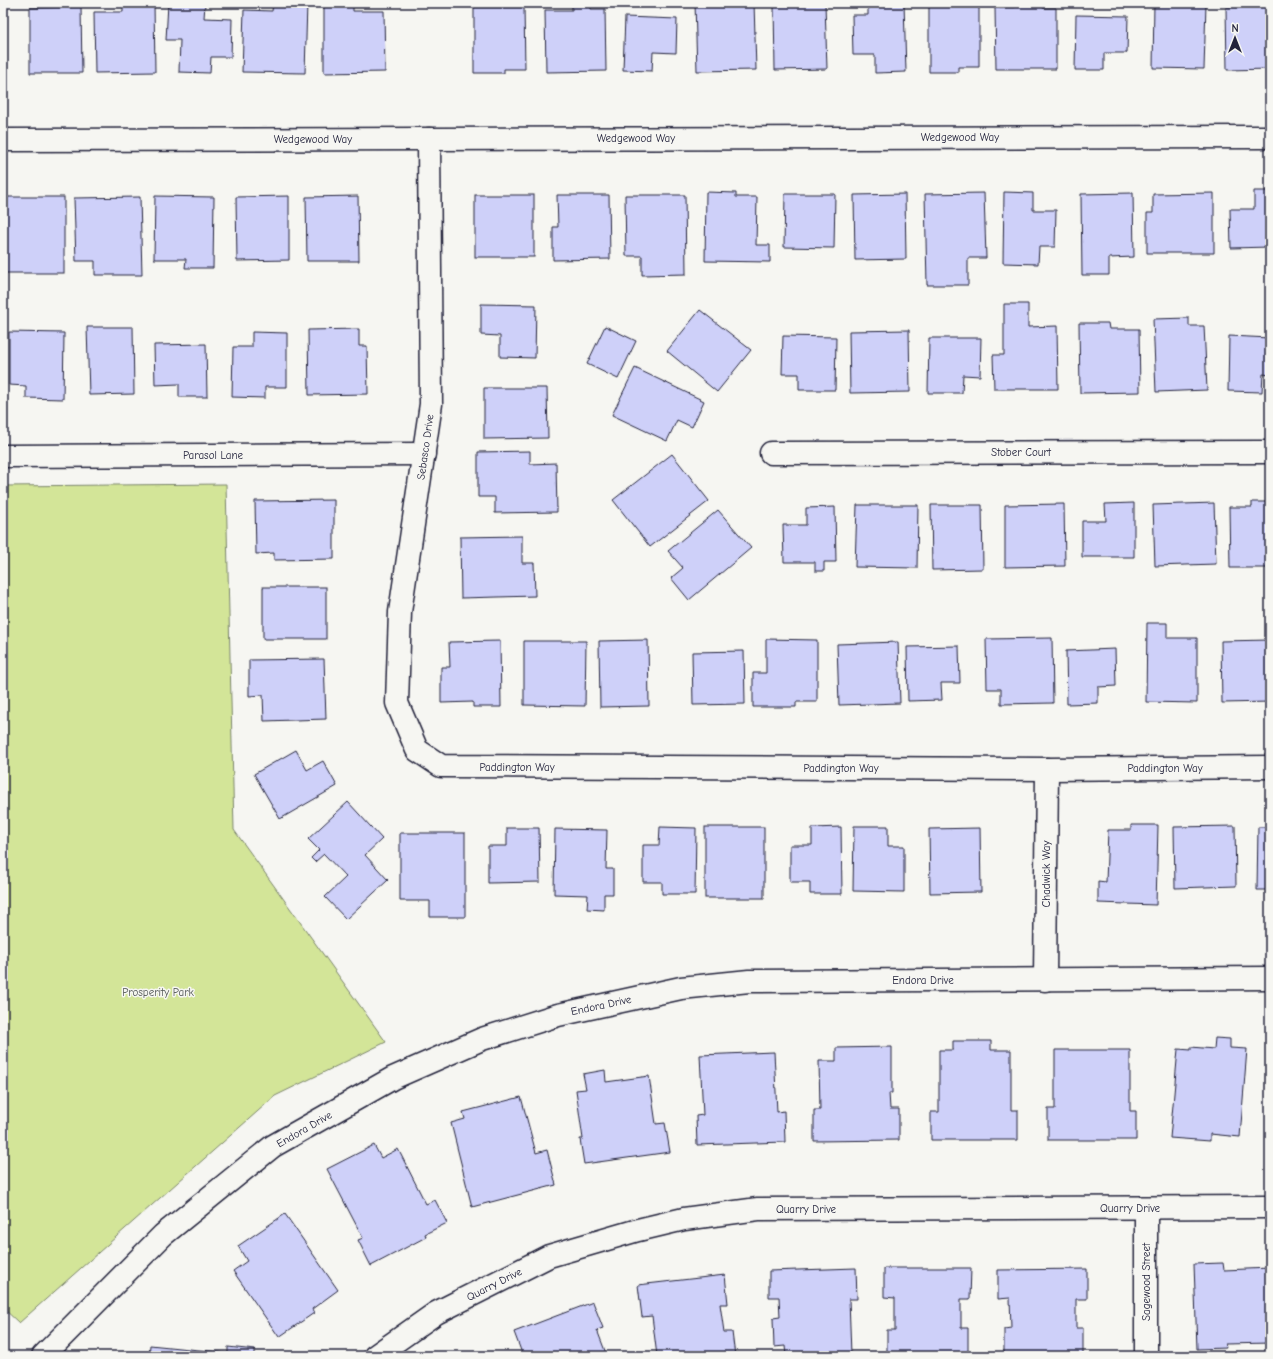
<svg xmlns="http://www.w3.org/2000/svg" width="1273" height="1359" viewBox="0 0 1273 1359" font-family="'Comic Neue',sans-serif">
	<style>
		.green { fill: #d3e598; stroke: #7a846a }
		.building { fill: #ced0f9; stroke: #22223b }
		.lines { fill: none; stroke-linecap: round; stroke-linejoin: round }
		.street-casing { stroke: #22223b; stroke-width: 25 }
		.secondary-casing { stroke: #22223b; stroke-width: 25 }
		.street { stroke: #f6f6f2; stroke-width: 22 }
		.secondary { stroke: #f6f6f2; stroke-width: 22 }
		.labels { text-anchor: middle; stroke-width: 3; stroke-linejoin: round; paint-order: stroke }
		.street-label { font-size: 11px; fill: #22223b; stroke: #f6f6f2 }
		.park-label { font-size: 11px; fill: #4e5352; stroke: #f6f6f2 }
	</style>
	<rect width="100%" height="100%" fill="#f6f6f2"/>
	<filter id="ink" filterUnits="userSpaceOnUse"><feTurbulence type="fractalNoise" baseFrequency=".025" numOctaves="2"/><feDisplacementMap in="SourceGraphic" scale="8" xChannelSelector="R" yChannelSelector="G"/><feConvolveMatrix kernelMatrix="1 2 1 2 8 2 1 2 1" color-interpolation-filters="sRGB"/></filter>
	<g filter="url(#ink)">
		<!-- green -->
		<polygon class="green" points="226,484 234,830 386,1042 275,1096 19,1323 3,1308 3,486"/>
		<!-- building -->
		<g class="building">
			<polygon points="123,3 154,3 155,72 95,73 94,12 123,12"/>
			<polygon points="168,3 205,4 204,18 232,19 231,57 211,57 210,73 179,72 180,40 166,40"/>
			<polygon points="273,3 307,3 305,73 242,72 244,10 272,11"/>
			<polygon points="324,3 353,3 353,11 384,11 385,72 324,73"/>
			<polygon points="572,3 591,3 591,9 605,9 606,71 546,72 545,10 572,10"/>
			<polygon points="695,3 754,3 756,70 697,71"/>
			<polygon points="796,3 825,3 827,69 775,70 774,6 796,5"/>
			<polygon points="904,3 906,72 875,73 875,55 853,55 852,15 868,15 868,4"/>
			<polygon points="929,3 979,3 979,67 958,67 958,72 929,72"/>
			<polygon points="1014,3 1043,3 1043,8 1056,8 1056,69 996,69 995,7 1014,7"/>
			<polygon points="1154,3 1206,4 1204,69 1153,68"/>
			<polygon points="1239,3 1269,3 1270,69 1227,70 1226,7 1239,7"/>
			<polygon points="81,7 82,73 30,73 30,8"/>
			<polygon points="474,7 524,7 525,69 504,69 504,73 474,73"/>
			<polygon points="1076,15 1128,16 1127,53 1104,53 1104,70 1075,70"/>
			<polygon points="625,17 677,19 676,53 653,52 652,71 623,70"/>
			<polygon points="1254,191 1270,191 1270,247 1231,248 1230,209 1254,209"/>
			<polygon points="706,192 736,193 736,197 757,197 756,245 770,245 770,262 705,261"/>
			<polygon points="1004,192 1033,193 1033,210 1056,210 1055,247 1039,247 1038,264 1003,263"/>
			<polygon points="984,193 986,258 968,258 968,285 927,285 925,194"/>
			<polygon points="1133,193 1134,257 1109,258 1109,275 1082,275 1081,194"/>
			<polygon points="1214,193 1214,253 1147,253 1147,213 1153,213 1153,194"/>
			<polygon points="785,194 835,194 834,248 784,247"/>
			<polygon points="905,194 906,259 855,260 854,195"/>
			<rect x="475" y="195" width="59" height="62"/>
			<polygon points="557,195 609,195 610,259 553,260 553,227 558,227"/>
			<polygon points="625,195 685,195 686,274 642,275 642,256 626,256"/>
			<polygon points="155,196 214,197 213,268 185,268 186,259 154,259"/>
			<polygon points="289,196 289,260 237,261 236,197"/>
			<polygon points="358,196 359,261 307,261 306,197"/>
			<rect x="5" y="197" width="59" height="76"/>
			<polygon points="140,197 142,275 95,275 95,261 76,261 74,198"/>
			<polygon points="481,304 536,305 535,358 500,357 500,336 481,335"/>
			<polygon points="1004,304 1028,304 1028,327 1057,326 1058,389 994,389 993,355 1004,355"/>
			<polygon points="700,310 751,350 717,392 667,351"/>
			<polygon points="1189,318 1189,326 1204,326 1207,390 1156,392 1153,319"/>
			<polygon points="1079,323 1108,323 1109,329 1139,329 1140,392 1080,393"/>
			<polygon points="605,326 636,341 618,379 587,364"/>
			<polygon points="87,327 133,327 134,394 89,395"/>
			<polygon points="359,329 359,346 367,346 368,394 309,395 308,330"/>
			<polygon points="909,330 910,392 850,393 849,331"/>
			<polygon points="9,332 64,333 63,399 26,398 26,386 9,385"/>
			<polygon points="252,332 287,333 287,387 265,387 265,398 232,397 233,347 252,347"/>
			<polygon points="783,336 836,337 835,390 799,390 799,374 782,374"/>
			<polygon points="1229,336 1270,338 1270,375 1263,374 1262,392 1228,391"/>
			<polygon points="929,338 981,338 980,376 963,375 962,393 928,393"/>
			<polygon points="206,344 207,397 179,397 179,384 155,385 154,345"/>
			<polygon points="635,368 704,401 692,427 677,420 667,441 612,415"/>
			<polygon points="484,388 547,388 548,438 484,439"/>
			<polygon points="530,451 530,464 556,463 557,512 495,513 495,497 478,497 478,452"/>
			<polygon points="672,454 709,501 650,547 613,500"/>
			<polygon points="334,500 334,559 274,560 274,553 256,554 255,501"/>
			<polygon points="1252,502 1270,502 1270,568 1230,568 1229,507 1252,507"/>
			<polygon points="1134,503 1134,557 1082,557 1082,521 1106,521 1105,504"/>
			<polygon points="1214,503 1216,564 1155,566 1153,505"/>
			<polygon points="1064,504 1065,566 1005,567 1005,505"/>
			<polygon points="857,505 918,505 917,568 855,567"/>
			<polygon points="931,505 982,505 983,569 932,570"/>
			<polygon points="835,507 836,562 824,562 824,571 815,571 815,562 784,562 783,525 806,525 806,508"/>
			<polygon points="718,510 751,548 689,600 671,578 683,568 668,551"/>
			<polygon points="522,536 522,563 534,563 535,596 461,598 460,537"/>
			<rect x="263" y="587" width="63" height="52"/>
			<polygon points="1147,623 1167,623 1167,638 1197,638 1197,703 1146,702"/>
			<polygon points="1052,638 1053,703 1001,704 1001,689 987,689 986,639"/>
			<polygon points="766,639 817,640 817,702 796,702 796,707 753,707 753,673 766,673"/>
			<polygon points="648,640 649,706 600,707 599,641"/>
			<polygon points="1270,640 1270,702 1222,703 1221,641"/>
			<polygon points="500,641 501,707 473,707 473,702 441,703 441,667 450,667 449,642"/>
			<polygon points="524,641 586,641 585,706 524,705"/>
			<polygon points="898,642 900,703 839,705 837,644"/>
			<polygon points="959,646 960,683 941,683 942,700 908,701 907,647"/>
			<polygon points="1115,649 1116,686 1098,687 1098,703 1067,704 1066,651"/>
			<polygon points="744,651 745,704 693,705 692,652"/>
			<polygon points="324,659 326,719 264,721 263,695 249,696 249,660"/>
			<polygon points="296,750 307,770 323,761 337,786 280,819 254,774"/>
			<polygon points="348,802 382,839 365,855 388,880 346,919 325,897 346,877 324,854 315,862 311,858 319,850 308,839"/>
			<polygon points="1131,825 1158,825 1156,905 1098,903 1098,881 1106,882 1108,830 1131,830"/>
			<polygon points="854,826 888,826 888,846 904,846 904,892 853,891"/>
			<polygon points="1235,826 1236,886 1175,888 1174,827"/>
			<polygon points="660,827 696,828 695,894 662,894 662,882 643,882 643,845 659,845"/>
			<rect x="705" y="827" width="59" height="71"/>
			<polygon points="841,827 842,894 810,894 810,882 790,882 790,845 812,845 812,828"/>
			<polygon points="1258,827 1270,827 1270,890 1257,890"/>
			<polygon points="507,828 539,828 540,882 488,883 488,846 507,846"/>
			<polygon points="980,828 981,892 930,893 929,829"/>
			<polygon points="555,829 607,830 606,869 613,869 613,894 604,894 604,910 587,909 588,895 554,894"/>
			<polygon points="400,833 465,833 465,917 430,917 430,901 400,901"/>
			<polygon points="1215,1038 1230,1039 1230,1048 1247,1049 1240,1137 1210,1134 1210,1141 1170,1138 1178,1049 1191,1050 1191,1047 1214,1049"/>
			<polygon points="953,1041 991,1041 991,1050 1011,1050 1011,1110 1018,1110 1018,1140 931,1140 931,1112 939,1112 939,1050 953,1050"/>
			<polygon points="892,1047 892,1093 889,1093 890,1109 899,1109 899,1140 814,1141 814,1110 820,1110 819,1061 836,1061 836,1048"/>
			<polygon points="1055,1050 1130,1050 1130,1111 1136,1111 1136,1140 1048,1140 1048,1109 1055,1109"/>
			<polygon points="774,1052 777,1112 784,1111 785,1142 697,1145 696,1116 703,1115 700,1055"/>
			<polygon points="605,1070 606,1082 649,1076 656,1124 665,1123 670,1152 584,1164 580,1139 583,1139 576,1090 586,1089 583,1074"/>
			<polygon points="521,1097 536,1153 547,1150 556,1185 472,1207 451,1123 465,1119 463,1112"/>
			<polygon points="374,1145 381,1158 398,1149 426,1204 435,1200 447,1223 425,1234 426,1237 371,1266 358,1240 363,1238 327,1169"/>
			<polygon points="285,1214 338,1290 312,1309 314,1313 279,1337 233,1271 247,1261 238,1246"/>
			<polygon points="1223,1263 1224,1270 1270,1268 1270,1343 1225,1344 1226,1348 1197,1349 1194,1264"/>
			<polygon points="856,1268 857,1299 849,1299 851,1354 828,1356 786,1356 785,1346 774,1347 773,1318 780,1317 779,1297 769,1297 769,1271"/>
			<polygon points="884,1268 971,1268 970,1299 961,1299 961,1328 968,1328 968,1356 887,1356 887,1330 895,1330 895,1298 884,1297"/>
			<polygon points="1087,1269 1087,1299 1076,1299 1076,1328 1083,1328 1083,1356 1004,1356 1004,1329 1011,1328 1010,1298 998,1299 998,1270"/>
			<polygon points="725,1275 728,1304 720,1304 724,1332 732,1332 735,1356 657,1356 652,1316 642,1317 638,1285"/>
			<polygon points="593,1302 603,1328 597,1330 607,1356 523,1356 514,1332"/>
			<polygon points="150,1345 228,1353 228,1347 255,1350 255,1356 149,1356"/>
		</g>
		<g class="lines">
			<defs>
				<g id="street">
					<polyline points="429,139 431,404 400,612 397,703 417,750 441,766 1047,769 1270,767"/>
					<polyline points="3,140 1270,137"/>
					<polyline points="771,453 1270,452"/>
					<polyline points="3,456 424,454"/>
					<polyline points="1045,980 1047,769"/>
					<polyline points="1146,1208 1146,1356"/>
					<polyline points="375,1356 436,1313 549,1256 638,1230 684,1219 758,1209 1270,1207"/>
				</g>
				<polyline id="secondary" points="43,1356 163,1235 273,1146 393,1078 482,1039 558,1015 681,988 749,981 1270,978"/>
			</defs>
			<!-- street casing -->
			<use href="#street" class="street-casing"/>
			<!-- secondary casing -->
			<use href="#secondary" class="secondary-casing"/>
			<!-- street -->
			<use href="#street" class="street"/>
			<!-- secondary -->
			<use href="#secondary" class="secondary"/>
		</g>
	</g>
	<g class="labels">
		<!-- street labels -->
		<g class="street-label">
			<text x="960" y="141">Wedgewood Way</text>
			<text x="636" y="142">Wedgewood Way</text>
			<text x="313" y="143">Wedgewood Way</text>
			<text transform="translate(425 447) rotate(-82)" y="4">Sebasco Drive</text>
			<text x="1021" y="456">Stober Court</text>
			<text x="213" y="459">Parasol Lane</text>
			<text x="517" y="771">Paddington Way</text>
			<text x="841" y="772">Paddington Way</text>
			<text x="1165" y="772">Paddington Way</text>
			<text transform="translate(1046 874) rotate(-90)" y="4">Chadwick Way</text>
			<text x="923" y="984">Endora Drive</text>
			<text transform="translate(601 1005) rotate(-12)" y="4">Endora Drive</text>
			<text transform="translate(304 1129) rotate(-30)" y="4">Endora Drive</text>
			<text x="1130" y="1212">Quarry Drive</text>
			<text x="806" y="1213">Quarry Drive</text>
			<text transform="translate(1146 1282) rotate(-90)" y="4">Sagewood Street</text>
			<text transform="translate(494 1284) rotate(-27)" y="4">Quarry Drive</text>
		</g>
		<!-- park labels -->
		<g class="park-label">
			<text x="158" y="996">Prosperity Park</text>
		</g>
	</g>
	<!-- margin -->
	<rect width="1273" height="1359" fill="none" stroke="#f6f6f2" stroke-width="16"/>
	<rect x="8" y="8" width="1257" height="1343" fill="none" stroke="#22223b" stroke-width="1.5" filter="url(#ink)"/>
	<!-- north arrow -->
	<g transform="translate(1235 38)" stroke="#f6f6f2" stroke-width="3" paint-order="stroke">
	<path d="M0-3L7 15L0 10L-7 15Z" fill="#22223b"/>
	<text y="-6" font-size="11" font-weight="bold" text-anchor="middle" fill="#22223b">N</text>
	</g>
</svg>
